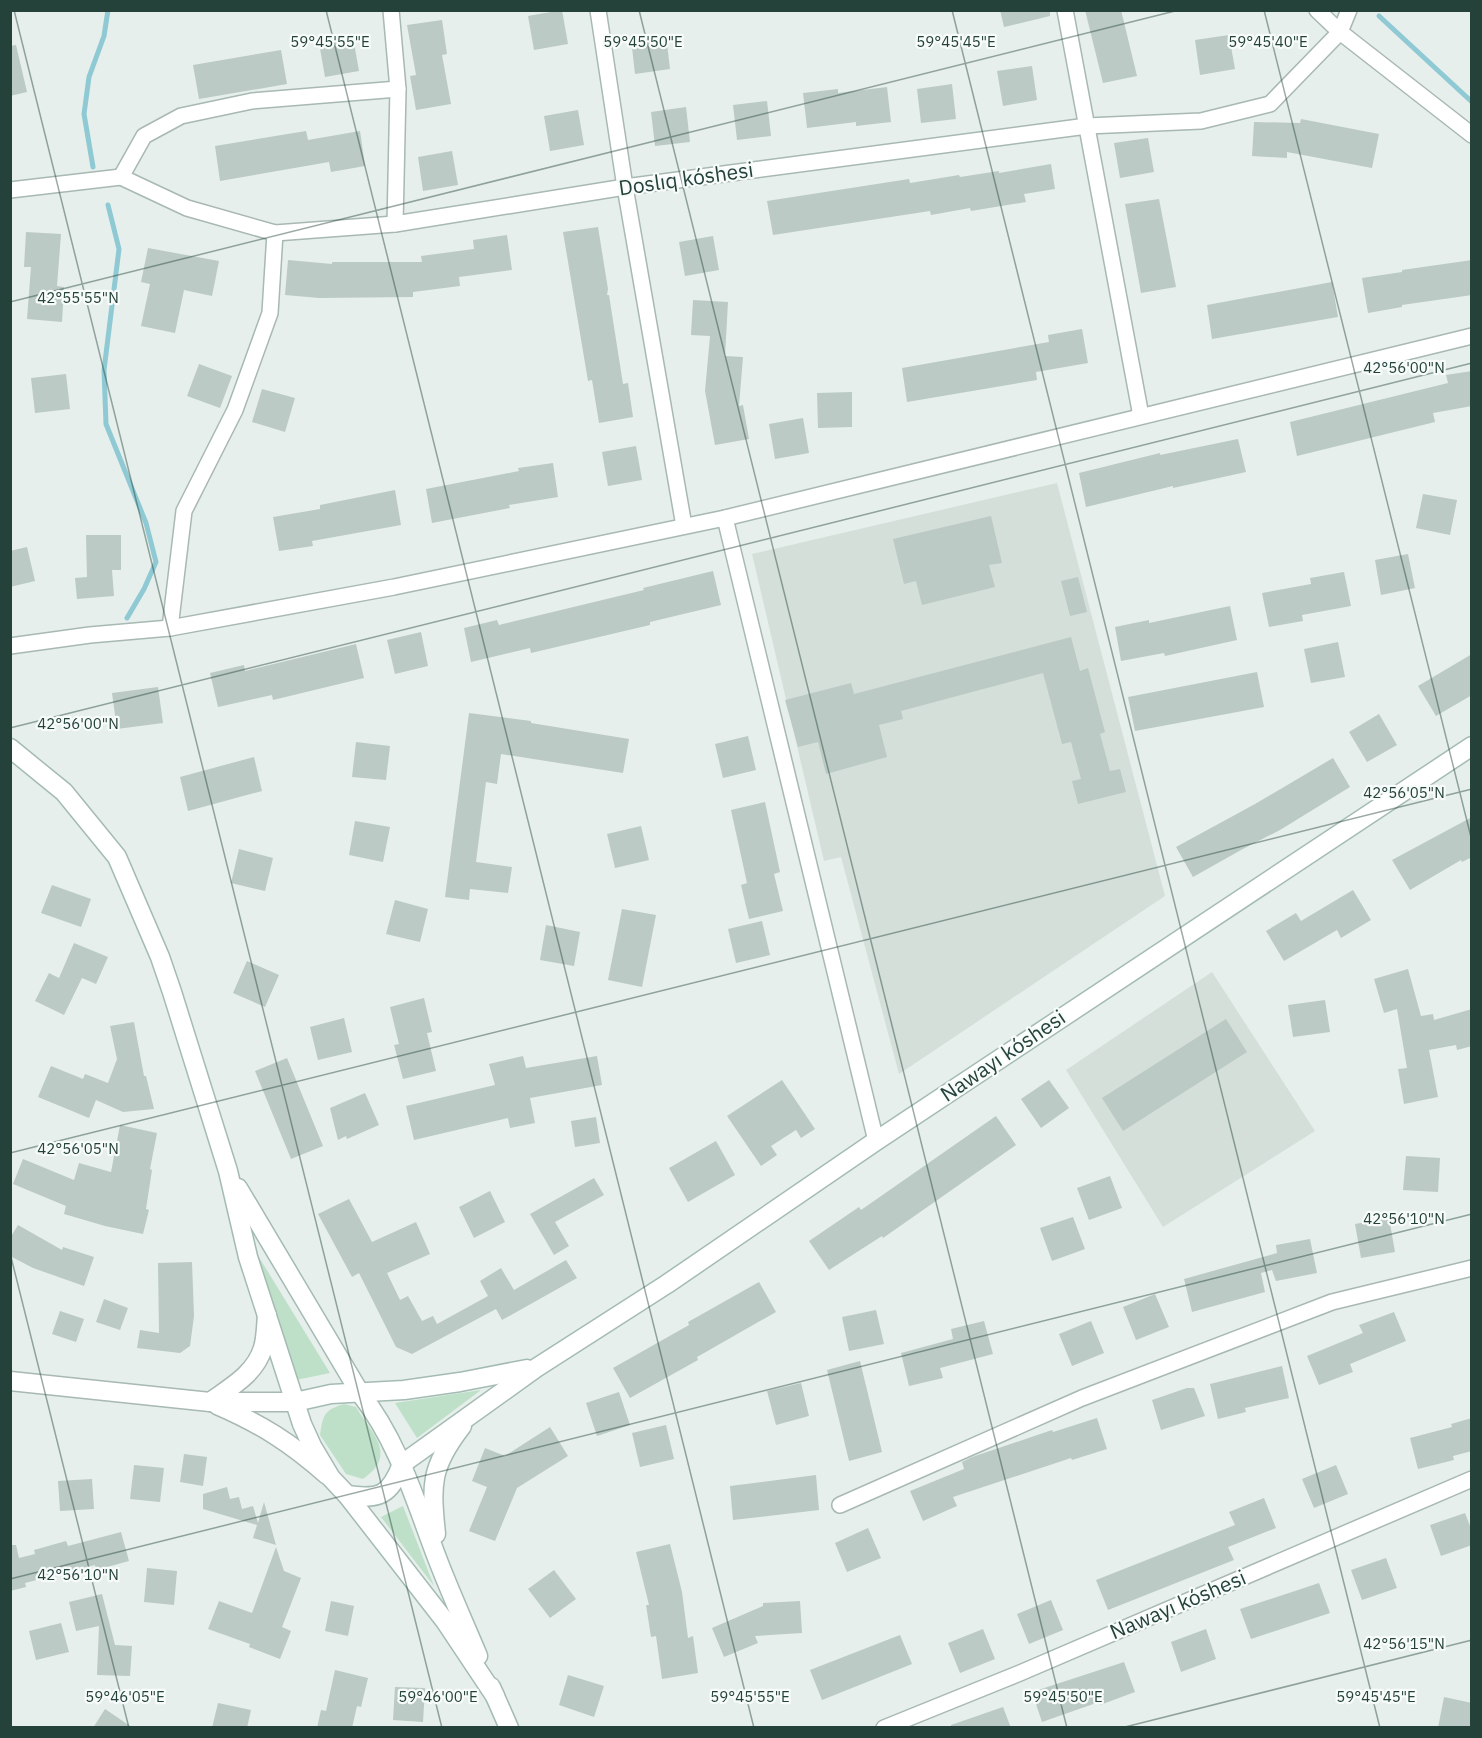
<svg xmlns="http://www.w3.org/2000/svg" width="1482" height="1738" viewBox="0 0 1482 1738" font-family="'IBM Plex Sans',sans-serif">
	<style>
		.built { fill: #d4dfda }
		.green { fill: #bfe0c8 }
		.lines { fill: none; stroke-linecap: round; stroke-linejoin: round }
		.stream { stroke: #8ec9d4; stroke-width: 5 }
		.building { fill: #bbcac4 }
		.minor-casing { stroke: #a8b8b2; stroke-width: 18 }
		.tertiary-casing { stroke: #a8b8b2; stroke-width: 21 }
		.secondary-casing { stroke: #a4bbb3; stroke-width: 21 }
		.minor { stroke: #fff; stroke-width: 15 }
		.tertiary { stroke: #fff; stroke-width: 18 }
		.secondary { stroke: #fff; stroke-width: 18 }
		.ticks { fill: none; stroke: #24423a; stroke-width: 1.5; stroke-opacity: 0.45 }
		.labels { text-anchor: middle; stroke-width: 4.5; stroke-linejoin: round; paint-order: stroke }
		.street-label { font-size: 21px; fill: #24423a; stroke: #f7fbf9 }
		.ticks-label { font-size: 15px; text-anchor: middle; fill: #24423a; stroke: #f7fbf9; stroke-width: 4.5; stroke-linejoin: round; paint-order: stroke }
	</style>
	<rect width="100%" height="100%" fill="#e6efeb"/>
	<!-- built -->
	<g class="built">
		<polygon points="1057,483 1165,896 899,1074 841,857 824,861 752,554"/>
		<polygon points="1212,972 1315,1131 1163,1227 1066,1070"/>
	</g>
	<!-- green -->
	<g class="green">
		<polygon points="257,1254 330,1373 296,1380"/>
		<polygon points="481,1390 417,1438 395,1403"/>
		<path d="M344,1404l12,3c17,28 42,48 7,72l-17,-5 -26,-39c3,-20 4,-25 24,-31z"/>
		<polygon points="403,1506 434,1586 381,1517"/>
	</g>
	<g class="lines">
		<!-- stream -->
		<g class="stream">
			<polyline points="1379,16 1472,102"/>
			<polyline points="93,167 84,114 89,77 104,36 108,10"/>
			<polyline points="108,205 119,249 104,370 106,424 146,523 156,562 144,589 127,618"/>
		</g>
	</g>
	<!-- building -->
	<g class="building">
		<polygon points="562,10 568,44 534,50 528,16"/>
		<polygon points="1000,10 1050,10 1050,16 1004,27"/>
		<polygon points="1085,10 1121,10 1137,76 1103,83"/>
		<polygon points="442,20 447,54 442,55 451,104 416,110 410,76 416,75 407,25"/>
		<polygon points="666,35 670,69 635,74 631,39"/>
		<polygon points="1229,35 1235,69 1200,75 1195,40"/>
		<polygon points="353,37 359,71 325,77 319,43"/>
		<polygon points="16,45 27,92 10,96 10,46"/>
		<polygon points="281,50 287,84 199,99 193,65"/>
		<polygon points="1032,66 1037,100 1003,106 997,71"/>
		<polygon points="952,84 956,119 921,123 917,89"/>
		<polygon points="887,87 891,122 856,126 856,122 807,128 803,93 838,89 838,93"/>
		<polygon points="767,101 771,136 737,140 733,105"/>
		<polygon points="686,107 690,142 655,146 651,112"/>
		<polygon points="578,110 584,145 550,151 544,116"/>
		<polygon points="1301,119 1379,134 1372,168 1287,152 1287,158 1252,156 1254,122 1300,123"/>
		<polygon points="306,131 308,140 360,131 365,166 331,172 329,162 220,181 215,146"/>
		<polygon points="1148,138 1154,172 1120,178 1114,143"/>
		<polygon points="452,151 458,185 423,191 418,157"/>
		<polygon points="1051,164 1055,189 1024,194 1026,202 971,211 970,208 931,215 930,211 773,235 767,201 909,179 910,183 959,175 960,177 999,171 999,173"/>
		<polygon points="1159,199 1176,287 1141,293 1125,204"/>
		<polygon points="598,227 608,289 607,295 609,295 623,384 628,383 633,417 599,423 592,380 588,381 563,232"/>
		<polygon points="26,232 61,234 57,286 64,287 62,322 27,319 31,267 24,267"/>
		<polygon points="507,235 512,270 459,277 460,286 413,292 413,297 319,298 285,295 288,260 332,264 332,262 422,262 421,256 474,249 473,240"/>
		<polygon points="713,236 719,270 685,276 679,242"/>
		<polygon points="148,248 219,261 212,296 184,290 175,333 141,326 150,284 141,282"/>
		<polygon points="1472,260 1472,295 1402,305 1402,307 1368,313 1362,278 1402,272 1402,270"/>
		<polygon points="1332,282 1338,317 1212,339 1207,305"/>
		<polygon points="693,300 728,302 725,356 743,357 739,406 743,405 749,439 715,445 705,391 710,336 691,335"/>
		<polygon points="1082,329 1088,363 1036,372 1037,380 907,402 902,368 1049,342 1048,335"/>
		<polygon points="199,364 232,376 220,408 187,396"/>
		<polygon points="1472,371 1472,406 1433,413 1435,422 1297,456 1290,422 1448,383 1446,375"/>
		<polygon points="66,374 70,409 35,413 31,378"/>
		<polygon points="262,389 295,398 285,432 252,422"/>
		<polygon points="852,392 852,427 818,428 817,393"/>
		<polygon points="803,418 809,453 775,459 769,424"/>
		<polygon points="1238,439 1246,472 1173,488 1173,486 1086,507 1079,473 1160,453 1160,455"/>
		<polygon points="636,446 642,480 608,486 602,452"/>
		<polygon points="553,463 558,497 509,505 510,508 432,523 426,489 519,471 518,468"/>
		<polygon points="395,490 401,525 312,541 313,546 279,551 273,517 320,509 320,505"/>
		<polygon points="1423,494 1457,500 1450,535 1416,528"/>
		<polygon points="991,516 1002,563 989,565 995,587 922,605 916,581 904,584 893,539"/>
		<polygon points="86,535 121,535 121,570 112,570 114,596 77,599 75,578 87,577"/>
		<polygon points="27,547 35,581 10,587 10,551"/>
		<polygon points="1408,554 1415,588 1381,595 1375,560"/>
		<polygon points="713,571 721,605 650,622 650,625 531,653 530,648 471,662 464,628 497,620 499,625 644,590 643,588"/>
		<polygon points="1344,572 1351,606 1302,615 1303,621 1269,627 1262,593 1311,584 1310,578"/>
		<polygon points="1078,577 1087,612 1070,616 1061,581"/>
		<polygon points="1230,606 1237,640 1165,656 1164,653 1121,661 1115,627 1149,620 1149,623"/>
		<polygon points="421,632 428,666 395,674 387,640"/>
		<polygon points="1071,637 1080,671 1088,668 1105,732 1100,734 1110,771 1120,769 1126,792 1078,804 1072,781 1081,779 1071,742 1062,744 1043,673 901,711 903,719 879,725 887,757 826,774 818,742 798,747 785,700 851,683 854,694"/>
		<polygon points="1338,642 1345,677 1311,683 1304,649"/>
		<polygon points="356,644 364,678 273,700 272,695 218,707 210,673 244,665 245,671"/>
		<polygon points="1472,654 1472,695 1436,716 1418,686"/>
		<polygon points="1257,672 1264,707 1135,731 1128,697"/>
		<polygon points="158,687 163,723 117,729 112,693"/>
		<polygon points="469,713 531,721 531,723 629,739 623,773 501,754 497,784 486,782 476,862 512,867 508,893 470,889 469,900 445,897"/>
		<polygon points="1379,714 1397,745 1367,762 1349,732"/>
		<polygon points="748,736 756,770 723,778 715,744"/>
		<polygon points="356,742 390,746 386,780 352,777"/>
		<polygon points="254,757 262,791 188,811 180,777"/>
		<polygon points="1333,758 1350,787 1280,830 1241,850 1193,877 1176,847 1255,804"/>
		<polygon points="765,802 780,872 774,874 783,911 749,919 741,885 747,883 731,810"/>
		<polygon points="1472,817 1472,857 1462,862 1461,860 1410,890 1392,860"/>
		<polygon points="355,821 390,827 383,862 349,855"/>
		<polygon points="641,826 649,860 615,868 607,834"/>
		<polygon points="239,849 273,858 265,891 231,883"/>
		<polygon points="52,885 91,899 81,927 41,913"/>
		<polygon points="1353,890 1371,920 1341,938 1337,930 1284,961 1266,931 1296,913 1301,921"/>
		<polygon points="395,900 428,909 420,942 386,934"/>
		<polygon points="622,909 656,915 642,987 608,980"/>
		<polygon points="762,921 770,955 736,963 728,929"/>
		<polygon points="546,925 580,932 574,966 540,960"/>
		<polygon points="74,943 108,957 96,984 82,978 64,1015 35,1001 49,973 59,978"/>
		<polygon points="247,961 279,975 265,1007 233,993"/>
		<polygon points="1408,969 1421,1016 1433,1014 1434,1020 1472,1009 1472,1046 1457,1050 1456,1045 1429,1050 1438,1097 1404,1104 1398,1069 1407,1068 1397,1009 1384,1013 1374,979"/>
		<polygon points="424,998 432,1032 427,1033 436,1071 403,1079 394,1045 399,1044 390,1007"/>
		<polygon points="1325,1000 1330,1032 1293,1037 1288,1005"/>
		<polygon points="344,1018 352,1052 318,1060 310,1027"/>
		<polygon points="1226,1019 1247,1052 1123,1131 1102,1098"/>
		<polygon points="134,1022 144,1076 146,1076 154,1109 123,1112 96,1100 89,1118 38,1097 51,1066 83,1079 85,1074 108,1083 117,1059 110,1026"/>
		<polygon points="523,1056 526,1068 597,1056 602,1085 530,1098 535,1123 510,1128 508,1118 414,1140 406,1106 495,1085 489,1064"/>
		<polygon points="287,1058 323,1146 291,1159 255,1071"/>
		<polygon points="782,1080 815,1129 801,1138 796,1130 771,1146 777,1155 761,1166 727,1116"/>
		<polygon points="1049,1080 1069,1108 1041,1128 1021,1099"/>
		<polygon points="365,1093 379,1125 347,1139 346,1136 338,1140 330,1108"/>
		<polygon points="996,1116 1016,1145 883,1238 882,1236 829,1270 809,1241 859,1207 861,1210"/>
		<polygon points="596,1117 600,1143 575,1147 571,1121"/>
		<polygon points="120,1125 157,1133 150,1169 152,1170 146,1209 149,1210 143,1234 105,1226 64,1214 66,1206 13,1184 23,1159 74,1180 79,1163 111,1172"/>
		<polygon points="716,1141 735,1175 688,1202 669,1168"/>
		<polygon points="1406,1156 1440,1158 1438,1192 1403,1190"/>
		<polygon points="1110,1176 1122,1208 1089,1220 1077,1188"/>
		<polygon points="594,1178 604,1195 555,1222 569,1246 554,1255 530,1214"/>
		<polygon points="490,1191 505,1222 474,1238 459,1207"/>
		<polygon points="349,1199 372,1242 416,1222 430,1254 387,1273 400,1300 408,1296 422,1321 433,1316 437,1324 488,1296 480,1281 501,1268 514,1290 566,1260 577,1278 502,1320 496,1309 412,1354 396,1347 359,1273 352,1277 318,1214"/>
		<polygon points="1073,1217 1085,1249 1052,1261 1040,1228"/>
		<polygon points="1389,1218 1395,1252 1361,1258 1355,1224"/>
		<polygon points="18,1225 62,1250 63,1247 94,1257 84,1286 33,1268 10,1256 10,1238"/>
		<polygon points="1310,1239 1317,1273 1276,1281 1272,1270 1261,1273 1265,1292 1192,1312 1184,1279 1277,1253 1276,1245"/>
		<polygon points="192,1262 194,1316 190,1346 180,1353 137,1348 140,1330 159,1333 158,1263"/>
		<polygon points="759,1282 776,1312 697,1357 698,1360 630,1398 613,1368 689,1325 688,1322"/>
		<polygon points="1155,1294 1169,1327 1136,1340 1123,1307"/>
		<polygon points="104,1299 128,1308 120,1330 96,1322"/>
		<polygon points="876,1310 884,1344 849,1351 842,1317"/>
		<polygon points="60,1311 84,1319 76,1342 52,1334"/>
		<polygon points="1394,1312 1406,1341 1350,1364 1353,1372 1319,1385 1307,1356 1363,1333 1359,1325"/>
		<polygon points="984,1321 993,1354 940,1368 943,1378 909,1386 901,1353 953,1339 951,1329"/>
		<polygon points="1091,1321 1104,1353 1072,1366 1059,1334"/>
		<polygon points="860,1361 882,1452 849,1461 827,1370"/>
		<polygon points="1282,1366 1289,1398 1245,1408 1246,1412 1218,1419 1210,1384"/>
		<polygon points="801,1383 809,1416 776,1425 767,1391"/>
		<polygon points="1187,1388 1194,1388 1205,1416 1161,1430 1152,1400"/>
		<polygon points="619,1392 630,1425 597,1436 586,1403"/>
		<polygon points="1097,1418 1107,1449 1072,1460 1071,1458 953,1497 957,1506 923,1521 910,1491 964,1469 962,1462 972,1457 1052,1430 1053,1432"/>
		<polygon points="1472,1418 1472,1451 1453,1456 1454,1460 1418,1469 1410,1438 1452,1427 1451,1424"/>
		<polygon points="666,1425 674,1459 640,1467 632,1433"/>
		<polygon points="550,1427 568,1456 517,1488 495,1541 469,1531 487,1487 472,1481 485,1448 505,1456"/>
		<polygon points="184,1454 207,1457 203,1486 180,1482"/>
		<polygon points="134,1465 164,1468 160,1502 130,1499"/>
		<polygon points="1336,1465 1348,1494 1314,1508 1302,1479"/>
		<polygon points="816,1475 819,1510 733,1520 730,1486"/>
		<polygon points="92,1479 94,1509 60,1511 58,1481"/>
		<polygon points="227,1487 230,1499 239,1497 242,1509 253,1506 258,1523 264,1502 276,1545 253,1538 257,1525 203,1509 203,1494"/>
		<polygon points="1264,1498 1276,1528 1228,1547 1234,1560 1108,1610 1096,1580 1235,1525 1229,1512"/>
		<polygon points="1465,1513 1472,1531 1472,1545 1441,1556 1430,1525"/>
		<polygon points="868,1528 881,1558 847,1572 835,1543"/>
		<polygon points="121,1532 129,1561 96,1570 95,1565 25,1583 26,1587 10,1591 10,1545 16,1545 19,1558 35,1554 34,1550 66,1541 68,1546"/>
		<polygon points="670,1544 682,1592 688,1638 693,1636 698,1673 662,1679 656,1636 651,1637 646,1605 649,1605 636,1552"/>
		<polygon points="276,1547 284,1571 301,1578 282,1627 291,1631 280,1659 249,1647 250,1644 208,1629 219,1601 252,1613"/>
		<polygon points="1386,1558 1397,1588 1362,1600 1351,1570"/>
		<polygon points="147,1568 177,1571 174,1605 144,1602"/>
		<polygon points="554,1570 576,1599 550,1618 528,1589"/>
		<polygon points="1319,1583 1330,1613 1251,1639 1240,1609"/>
		<polygon points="102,1594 115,1645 132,1646 130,1676 97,1675 99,1626 76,1631 69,1602"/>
		<polygon points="1051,1600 1063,1630 1029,1644 1017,1614"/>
		<polygon points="331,1601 354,1606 348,1636 325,1631"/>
		<polygon points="800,1601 802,1633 755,1636 758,1643 724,1657 712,1628 763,1606 763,1603"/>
		<polygon points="61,1623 69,1652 36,1660 29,1631"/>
		<polygon points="983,1629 995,1659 960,1673 948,1643"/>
		<polygon points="1206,1629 1216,1659 1181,1672 1171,1642"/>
		<polygon points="900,1635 912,1664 822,1700 810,1670"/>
		<polygon points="1124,1662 1135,1692 1100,1705 1099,1702 1042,1722 1032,1692"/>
		<polygon points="335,1670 368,1678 361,1707 357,1706 352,1728 317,1728 321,1710 326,1711"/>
		<polygon points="568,1675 604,1686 594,1717 559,1705"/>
		<polygon points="395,1687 425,1688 423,1722 393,1720"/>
		<polygon points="1444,1697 1472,1703 1472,1728 1438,1728"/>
		<polygon points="218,1703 251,1710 247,1728 212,1728"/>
		<polygon points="1003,1707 1011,1728 951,1728 951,1725"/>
		<polygon points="105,1709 133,1728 93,1728"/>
	</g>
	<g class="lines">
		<defs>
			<g id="minor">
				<polyline points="391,10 398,89 395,224"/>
				<polyline points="598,10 625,187 684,526"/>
				<polyline points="1065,10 1141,416"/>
				<polyline points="1317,10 1340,32 1472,135"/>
				<polyline points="121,177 144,136 181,116 252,101 398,89"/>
				<polyline points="10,190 121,177 187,208 275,233 395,224 625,187 1087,126 1201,121 1270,104 1340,32 1349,10"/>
				<polyline points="725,518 876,1141"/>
				<polyline points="170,628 184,511 235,410 270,313 275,233"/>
				<polyline points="10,646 90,635 170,628 394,587 725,518 1472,336"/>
				<polyline points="840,1505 1082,1398 1332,1302 1472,1268"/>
				<polyline points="884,1728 1020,1673 1472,1479"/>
			</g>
			<g id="tertiary">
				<polyline points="10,1381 210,1402 295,1402"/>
				<path d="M210,1402c21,-15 45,-28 53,-54 3,-10 3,-22 4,-33"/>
				<path d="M217,1405c44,19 74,38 110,70"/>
			</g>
			<g id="secondary">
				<polyline points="10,748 64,792 117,857 160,957 172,992 228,1171 248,1257 302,1424 312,1446 331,1478 347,1495 445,1621 495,1696"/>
				<path d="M238,1188l122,205c40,51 56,111 79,170 12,31 26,62 39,93"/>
				<polyline points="295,1402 331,1394 404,1390 460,1382 527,1369"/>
				<path d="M347,1495c33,5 43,0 55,-31l134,-96 131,-84 209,-143 596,-395"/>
				<path d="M436,1534c-5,-49 -6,-67 26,-108"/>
				<polyline points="491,1687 509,1728"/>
			</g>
		</defs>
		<!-- minor casing -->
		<use href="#minor" class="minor-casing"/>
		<!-- tertiary casing -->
		<use href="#tertiary" class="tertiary-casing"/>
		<!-- secondary casing -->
		<use href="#secondary" class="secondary-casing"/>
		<!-- minor -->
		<use href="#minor" class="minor"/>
		<!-- tertiary -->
		<use href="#tertiary" class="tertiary"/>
		<!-- secondary -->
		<use href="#secondary" class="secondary"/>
	</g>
	<!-- ticks -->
	<path class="ticks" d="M14,10l428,1718M326,10l428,1718M639,10l428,1718M952,10l428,1718M1264,10l208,831M10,302l1169,-292M10,728l1462,-365M10,1153l1462,-364M10,1253l119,475M10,1579l1462,-365M1121,1728l351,-88"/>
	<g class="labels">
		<!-- street labels -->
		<g class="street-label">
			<text transform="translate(686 179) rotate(-8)" y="7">Doslıq kóshesi</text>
			<text transform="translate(1003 1056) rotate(-34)" y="7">Nawayı kóshesi</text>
			<text transform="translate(1178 1605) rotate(-23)" y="7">Nawayı kóshesi</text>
		</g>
	</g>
	<g class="ticks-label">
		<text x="330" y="47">59°45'55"E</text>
		<text x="643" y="47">59°45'50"E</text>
		<text x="956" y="47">59°45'45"E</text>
		<text x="1268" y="47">59°45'40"E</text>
		<text x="78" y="303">42°55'55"N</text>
		<text x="1404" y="373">42°56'00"N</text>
		<text x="78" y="729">42°56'00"N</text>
		<text x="1404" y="798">42°56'05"N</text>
		<text x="78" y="1154">42°56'05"N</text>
		<text x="1404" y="1224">42°56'10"N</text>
		<text x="78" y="1580">42°56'10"N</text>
		<text x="1404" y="1649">42°56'15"N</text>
		<text x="125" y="1702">59°46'05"E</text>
		<text x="438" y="1702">59°46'00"E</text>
		<text x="750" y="1702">59°45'55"E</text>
		<text x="1063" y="1702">59°45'50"E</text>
		<text x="1376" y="1702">59°45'45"E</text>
	</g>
	<!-- border -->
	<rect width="1482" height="1738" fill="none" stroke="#24423a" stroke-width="24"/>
</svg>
